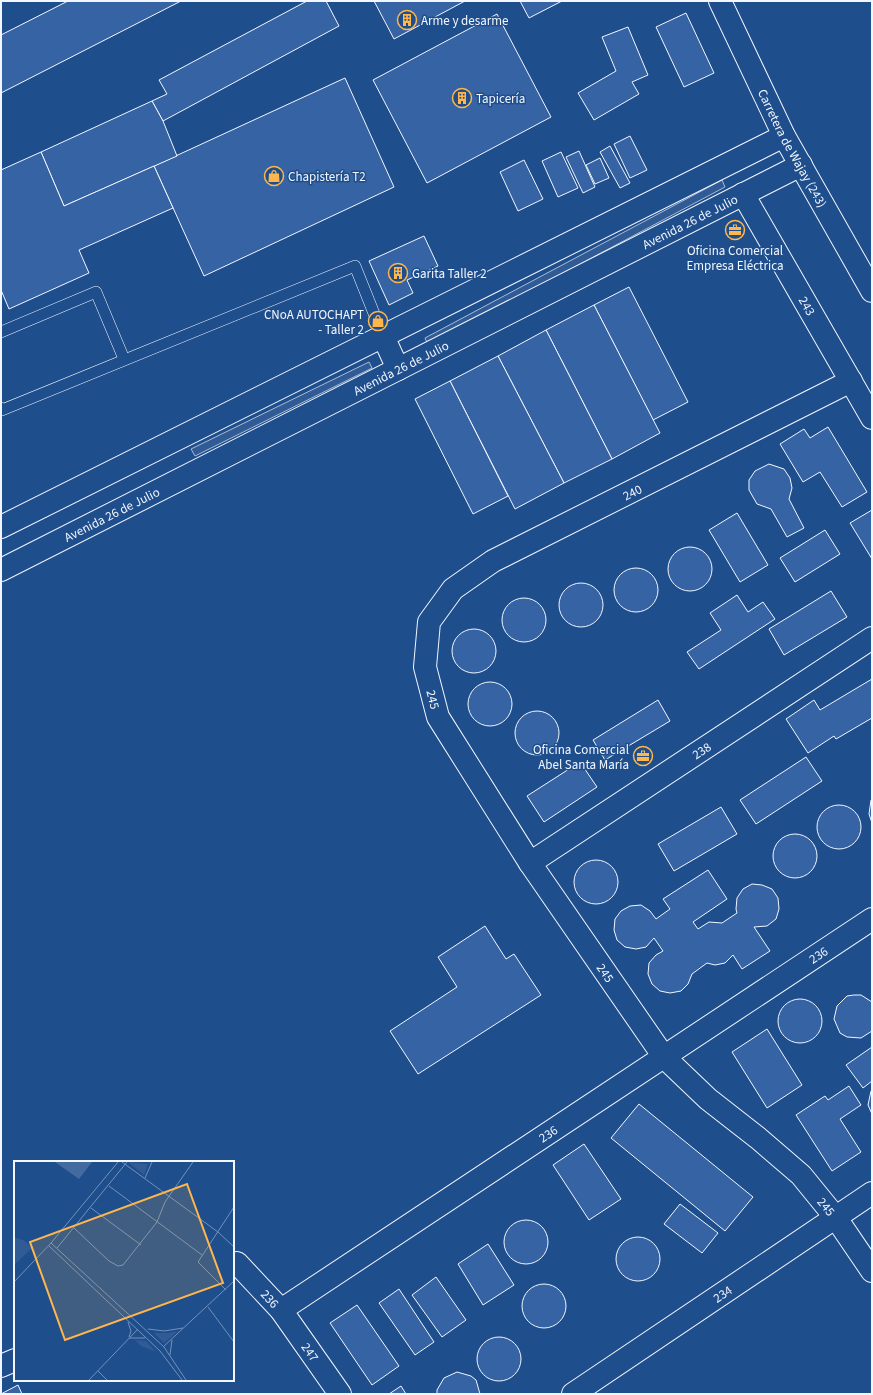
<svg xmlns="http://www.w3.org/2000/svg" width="873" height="1395" viewBox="0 0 873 1395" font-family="'Source Sans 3',sans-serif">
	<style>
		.built { fill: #305b95; stroke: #a8bbd7 }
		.building { fill: #3563a3; stroke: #f2f6ff }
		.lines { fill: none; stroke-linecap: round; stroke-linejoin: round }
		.lane-casing { stroke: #f2f6ff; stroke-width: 12 }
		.street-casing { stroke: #f2f6ff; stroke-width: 24 }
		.secondary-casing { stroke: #f2f6ff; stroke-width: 24 }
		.lane { stroke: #1f4e8c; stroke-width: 11 }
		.street { stroke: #1f4e8c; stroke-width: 22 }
		.secondary { stroke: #1f4e8c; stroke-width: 22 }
		.labels { text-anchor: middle; stroke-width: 3; stroke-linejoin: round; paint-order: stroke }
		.poi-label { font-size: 13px; fill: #f2f6ff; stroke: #1f4e8c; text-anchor: start }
		.street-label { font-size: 13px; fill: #f2f6ff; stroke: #1f4e8c }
		.inset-road { fill: none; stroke: #7391ba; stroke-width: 1 }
		.view { fill: #ffb74d; fill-opacity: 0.15; stroke: #ffb74d; stroke-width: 2 }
		.inset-edge { fill: none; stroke: #f2f6ff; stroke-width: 2 }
	</style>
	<rect width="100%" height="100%" fill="#1f4e8c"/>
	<!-- built -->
	<g class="built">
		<polygon points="722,180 725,187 428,345 425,338"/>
		<polygon points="369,362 372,368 195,456 191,449"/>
	</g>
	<!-- building -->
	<g class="building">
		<polygon points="68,1 181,1 1,93 1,35"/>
		<polygon points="307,1 326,1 339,26 163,121 152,101 167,94 159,80"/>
		<polygon points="374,1 465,1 394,39"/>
		<polygon points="520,1 562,1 529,18"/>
		<polygon points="686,13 714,73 684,87 656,27"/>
		<polygon points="497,14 551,117 427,183 373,80"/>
		<polygon points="628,27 648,75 632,82 639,94 594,120 578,93 616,71 602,37"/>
		<polygon points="345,78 394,187 204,276 154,166"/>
		<polygon points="152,101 163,121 177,156 64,206 41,152"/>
		<polygon points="630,136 647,170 630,178 614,144"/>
		<polygon points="610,146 630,183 620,188 600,152"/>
		<polygon points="579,151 595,187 583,193 566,157"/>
		<polygon points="41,152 64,206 154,166 173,208 79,250 89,273 9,309 1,290 1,170"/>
		<polygon points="561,152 578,188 558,197 542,161"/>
		<polygon points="600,158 609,178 595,184 586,165"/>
		<polygon points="524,160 543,199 518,211 500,172"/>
		<polygon points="424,236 438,266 407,280 413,293 389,305 369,261"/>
		<polygon points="629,287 688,402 653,420 594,305"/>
		<polygon points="594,305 660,433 612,459 546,330"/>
		<polygon points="546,330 612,459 564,483 498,356"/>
		<polygon points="498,356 564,483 515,509 450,381"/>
		<polygon points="450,381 508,496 473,514 415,399"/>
		<polygon points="828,427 867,492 842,507 820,472 803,482 780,444 804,429 810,438"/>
		<polygon points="769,464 784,469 790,478 792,488 789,499 804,528 787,537 771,509 757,504 749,490 749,480 755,471"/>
		<polygon points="872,510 872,559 850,523"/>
		<polygon points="737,513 768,565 740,582 709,530"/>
		<polygon points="825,530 840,554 795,582 780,558"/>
		<circle cx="690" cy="569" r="22"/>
		<circle cx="636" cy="590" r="22"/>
		<circle cx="581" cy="605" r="22"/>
		<polygon points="831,591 847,617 784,655 769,629"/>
		<polygon points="737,595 748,612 763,602 775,619 699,669 687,652 721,630 710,613"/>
		<circle cx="524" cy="620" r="22"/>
		<circle cx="474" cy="651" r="22"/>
		<polygon points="872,679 872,718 836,739 834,736 808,753 786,719 814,700 820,710"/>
		<circle cx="490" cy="704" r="22"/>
		<polygon points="658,700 670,721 605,760 593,740"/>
		<circle cx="537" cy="733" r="22"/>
		<polygon points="806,757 822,781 756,824 740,800"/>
		<polygon points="580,762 597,787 544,822 527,796"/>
		<polygon points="871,800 872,800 872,823 869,814"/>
		<circle cx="839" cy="827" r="22"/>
		<polygon points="721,807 737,834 674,871 658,844"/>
		<circle cx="795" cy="856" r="22"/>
		<circle cx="596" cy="882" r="22"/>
		<polygon points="708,870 727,899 693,922 698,929 709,922 722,923 737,913 736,909 737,898 743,889 752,884 762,885 772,889 778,898 779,909 776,919 767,926 754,927 770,951 742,969 733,955 725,963 715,965 707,963 692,974 688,984 681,991 670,993 660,991 652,984 648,974 649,963 656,955 663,951 654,938 646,947 636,949 625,947 617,940 614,930 615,919 621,911 630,906 641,905 650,911 656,919 670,909 663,899"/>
		<polygon points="485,926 506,959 514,954 541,995 418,1074 390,1031 457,987 438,957"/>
		<polygon points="854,995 861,995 872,1002 872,1031 861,1038 847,1037 840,1033 834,1019 837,1006 847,996"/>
		<circle cx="800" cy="1021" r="22"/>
		<polygon points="767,1029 802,1085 767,1108 732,1052"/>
		<polygon points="872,1047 872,1081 863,1088 846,1065"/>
		<polygon points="849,1086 861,1105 840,1119 861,1152 832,1171 796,1115 825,1096 828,1100"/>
		<polygon points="871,1091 872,1091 872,1114 868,1105"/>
		<polygon points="639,1104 753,1197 725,1231 611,1138"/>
		<polygon points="584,1144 621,1199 589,1220 553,1165"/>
		<polygon points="680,1204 718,1233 702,1253 664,1224"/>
		<circle cx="526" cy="1242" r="22"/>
		<circle cx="638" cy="1259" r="22"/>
		<polygon points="488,1244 514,1285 483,1305 458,1264"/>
		<polygon points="436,1277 466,1320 442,1337 412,1295"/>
		<circle cx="544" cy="1306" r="22"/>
		<polygon points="399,1289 434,1342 415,1355 379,1303"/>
		<polygon points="357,1305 399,1366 372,1385 330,1323"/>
		<circle cx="499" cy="1359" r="22"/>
		<polygon points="457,1372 471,1376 476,1380 480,1394 437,1394 437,1390 444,1378"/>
		<polygon points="18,1385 22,1394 1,1394"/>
		<polygon points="401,1386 406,1394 389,1394"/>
	</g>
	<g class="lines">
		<defs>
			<g id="lane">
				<polyline points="1,332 96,292 124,359"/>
				<polyline points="1,408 2,410 355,266 383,336"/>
			</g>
			<g id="street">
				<path id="s1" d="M743,194l129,224"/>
				<path id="s2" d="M851,381l-358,180 -40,28 -24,33 -4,45 13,50 92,146 134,194 44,42 50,39 43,37 35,43 36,53"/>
				<path id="s3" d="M530,863l342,-225"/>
				<path id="s4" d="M233,1265l4,-2 44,47 59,84"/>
				<path id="s5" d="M281,1310l591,-391"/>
				<polyline points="1,1366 15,1360"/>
				<path id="s6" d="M573,1394l299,-201"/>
			</g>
			<g id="secondary">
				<path id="s7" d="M720,1l64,135 88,155"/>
				<polyline points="383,336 398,369"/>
				<polyline points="1,527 784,136"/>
				<path id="s8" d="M1,570l800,-405"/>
			</g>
		</defs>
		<!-- lane casing -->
		<use href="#lane" class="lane-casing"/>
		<!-- street casing -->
		<use href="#street" class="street-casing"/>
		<!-- secondary casing -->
		<use href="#secondary" class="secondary-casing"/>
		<!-- lane -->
		<use href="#lane" class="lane"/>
		<!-- street -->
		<use href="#street" class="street"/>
		<!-- secondary -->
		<use href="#secondary" class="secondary"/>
	</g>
	<!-- icons -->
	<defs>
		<symbol id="building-ring" viewBox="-11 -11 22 22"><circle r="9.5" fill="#1f4e8c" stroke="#ffb74d" stroke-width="1.5"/><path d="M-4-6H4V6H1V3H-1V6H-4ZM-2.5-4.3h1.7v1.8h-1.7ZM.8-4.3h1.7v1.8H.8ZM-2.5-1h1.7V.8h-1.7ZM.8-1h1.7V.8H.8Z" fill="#ffb74d"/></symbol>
		<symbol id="shop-ring" viewBox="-11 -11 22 22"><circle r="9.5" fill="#1f4e8c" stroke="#ffb74d" stroke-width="1.5"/><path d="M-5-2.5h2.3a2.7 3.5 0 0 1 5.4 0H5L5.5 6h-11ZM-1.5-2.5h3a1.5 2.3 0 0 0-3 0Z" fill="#ffb74d"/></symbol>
		<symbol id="office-ring" viewBox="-11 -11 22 22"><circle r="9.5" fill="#1f4e8c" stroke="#ffb74d" stroke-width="1.5"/><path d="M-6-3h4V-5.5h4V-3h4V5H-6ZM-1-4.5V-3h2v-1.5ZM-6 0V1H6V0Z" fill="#ffb74d"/></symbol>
	</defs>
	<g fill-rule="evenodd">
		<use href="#building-ring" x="396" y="9" width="22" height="22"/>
		<use href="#building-ring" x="451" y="87" width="22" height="22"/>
		<use href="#shop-ring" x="263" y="165" width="22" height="22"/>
		<use href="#office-ring" x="724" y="219" width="22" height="22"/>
		<use href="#building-ring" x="387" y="262" width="22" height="22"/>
		<use href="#shop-ring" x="367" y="310" width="22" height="22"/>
		<use href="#office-ring" x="632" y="745" width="22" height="22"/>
	</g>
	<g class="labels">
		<!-- poi labels -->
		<g class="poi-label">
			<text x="421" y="25">Arme y desarme</text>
			<text x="476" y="103">Tapicería</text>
			<text x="288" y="181">Chapistería T2</text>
			<text x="735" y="255" text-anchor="middle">Oficina Comercial<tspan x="735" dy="15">Empresa Eléctrica</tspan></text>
			<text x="412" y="278">Garita Taller 2</text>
			<text x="364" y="319" text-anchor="end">CNoA AUTOCHAPT<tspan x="364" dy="15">- Taller 2</tspan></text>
			<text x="629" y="754" text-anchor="end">Oficina Comercial<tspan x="629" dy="15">Abel Santa María</tspan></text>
		</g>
		<!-- street labels -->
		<g class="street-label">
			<text dy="5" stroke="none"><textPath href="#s7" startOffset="164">Carretera de Wajay (243)</textPath></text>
			<text dy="5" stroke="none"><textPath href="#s8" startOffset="772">Avenida 26 de Julio</textPath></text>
			<text dy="5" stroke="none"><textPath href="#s1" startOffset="129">243</textPath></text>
			<text dy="5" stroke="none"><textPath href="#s8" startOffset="448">Avenida 26 de Julio</textPath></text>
			<text transform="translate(632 492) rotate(-27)" y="5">240</text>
			<text dy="5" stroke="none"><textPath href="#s8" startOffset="124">Avenida 26 de Julio</textPath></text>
			<text dy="5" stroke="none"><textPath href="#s2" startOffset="569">245</textPath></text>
			<text dy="5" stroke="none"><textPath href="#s3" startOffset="205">238</textPath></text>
			<text dy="5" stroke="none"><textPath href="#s5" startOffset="644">236</textPath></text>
			<text dy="5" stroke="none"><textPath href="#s2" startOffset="893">245</textPath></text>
			<text dy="5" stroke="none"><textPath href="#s5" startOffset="320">236</textPath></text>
			<text dy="5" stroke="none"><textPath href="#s2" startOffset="1217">245</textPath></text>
			<text dy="5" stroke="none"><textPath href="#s6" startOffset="180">234</textPath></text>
			<text dy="5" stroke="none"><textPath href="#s4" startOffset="53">236</textPath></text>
			<text dy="5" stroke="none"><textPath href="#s4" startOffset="120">247</textPath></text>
		</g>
	</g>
	<!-- overview -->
	<g transform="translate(14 1161)">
		<rect width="220" height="220" fill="#1f4e8c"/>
		<path d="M116,1l18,2 -4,11 -15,-12zM0,76l11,4 7,7 -18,17zM164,170l-14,12 -10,-10h15zM121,179l11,1 10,11 -15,-6z" fill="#305b95"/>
		<path d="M41,1h37l-13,17z" fill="#446ba0"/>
		<path class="inset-road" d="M108,1l96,70 16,15M131,17l7,-16M95,25l93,69M77,47l50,37M60,67l35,33 9,5 5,-1 34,-43 8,-20 28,-40M37,82l113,104 22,33M35,85l111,105 22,29M43,87l70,-86M0,121l37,-39 67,-81M212,129l-28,-28 36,-55M194,146l26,35M114,161l3,9 -2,6M134,168l16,2 19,-3M115,177h16M149,186l71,-66M156,194l2,-15M84,210l9,9M75,219l49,-51"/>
		<path class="view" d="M173,23l36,99 -158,57 -35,-98z"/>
		<rect width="220" height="220" class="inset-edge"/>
	</g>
	<!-- border -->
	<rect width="873" height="1395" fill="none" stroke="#f2f6ff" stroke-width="4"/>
</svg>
